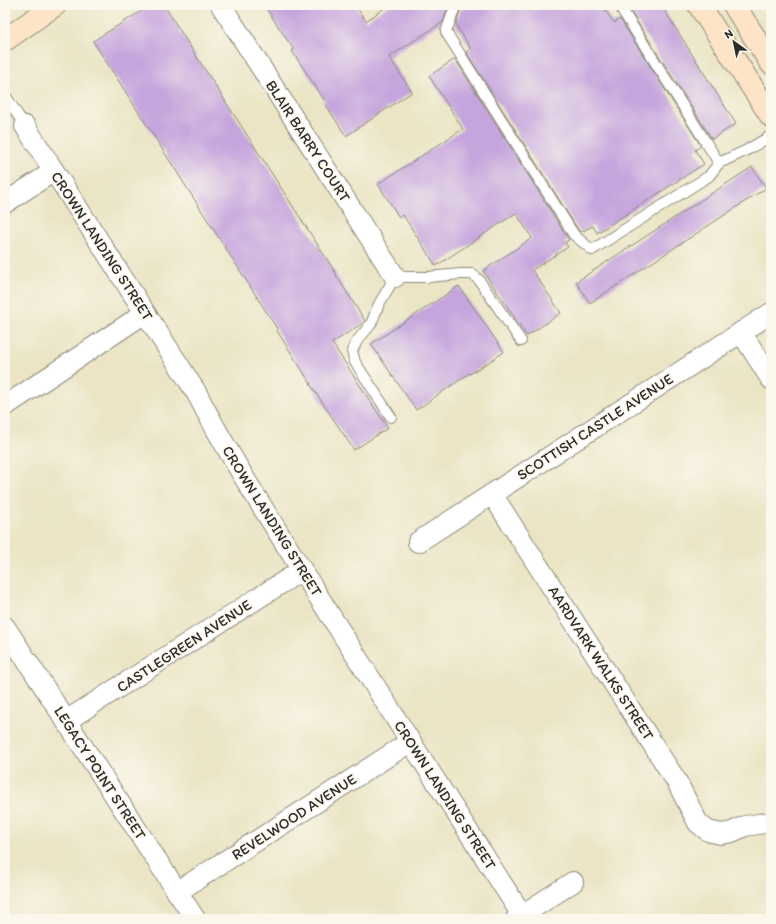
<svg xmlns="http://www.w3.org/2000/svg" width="776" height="924" viewBox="0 0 776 924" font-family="Itim,sans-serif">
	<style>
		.building { fill: #c5a5dd }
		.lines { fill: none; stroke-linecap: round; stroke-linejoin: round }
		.lane-casing { stroke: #8b8878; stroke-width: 12 }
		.street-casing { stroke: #8b8878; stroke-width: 22 }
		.secondary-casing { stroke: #8b8878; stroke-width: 24 }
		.lane { stroke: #fff; stroke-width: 10 }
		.street { stroke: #fff; stroke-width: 20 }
		.secondary { stroke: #fee4c6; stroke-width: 22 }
		.labels { text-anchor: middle; stroke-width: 3.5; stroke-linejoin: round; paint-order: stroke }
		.street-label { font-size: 15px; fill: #2b2b2b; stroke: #fbf7ec }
	</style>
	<rect width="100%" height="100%" fill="#fbf7ec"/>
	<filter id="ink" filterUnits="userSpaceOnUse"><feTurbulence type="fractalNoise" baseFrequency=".025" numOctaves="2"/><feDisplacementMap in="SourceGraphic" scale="8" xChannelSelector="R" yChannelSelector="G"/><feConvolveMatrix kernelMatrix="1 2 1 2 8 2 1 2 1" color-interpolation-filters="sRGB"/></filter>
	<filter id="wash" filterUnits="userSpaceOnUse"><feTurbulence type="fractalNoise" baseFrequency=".012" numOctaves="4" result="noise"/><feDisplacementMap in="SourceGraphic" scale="16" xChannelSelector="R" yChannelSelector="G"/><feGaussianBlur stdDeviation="0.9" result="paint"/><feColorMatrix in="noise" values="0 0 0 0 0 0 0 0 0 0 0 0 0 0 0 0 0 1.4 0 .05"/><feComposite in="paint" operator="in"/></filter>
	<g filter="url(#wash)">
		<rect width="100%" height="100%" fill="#ebe5c6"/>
		<g id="blocks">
			<!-- building -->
			<g class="building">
				<polygon points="151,5 164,5 189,45 213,82 337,275 336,275 365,321 363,323 332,343 388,428 354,450 310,384 311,384 277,331 278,330 93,41"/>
				<polygon points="264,5 355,5 366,21 389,5 449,5 443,22 389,57 412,92 346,136 324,102 325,101 292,51 294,50"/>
				<polygon points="464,5 602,5 614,23 620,19 701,146 695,150 704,164 597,233 593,226 581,232 579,231 466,52 471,49 456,25 460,11 464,8"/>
				<polygon points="642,5 661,5 736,124 712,139 631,12"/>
				<polygon points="455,59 569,240 565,242 568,247 532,270 561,313 527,336 483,271 532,238 516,213 436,266 403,215 399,217 378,184 463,129 429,76"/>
				<polygon points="752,167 766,188 590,303 576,282"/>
				<polygon points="459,286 504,352 470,374 470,373 416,410 371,344"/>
			</g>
		</g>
	</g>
	<g filter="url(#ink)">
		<use href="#blocks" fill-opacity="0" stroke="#8b8878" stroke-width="1"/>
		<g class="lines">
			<defs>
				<g id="lane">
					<polyline points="458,5 455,7 446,32 574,235 592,250 709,176 719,163 619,5"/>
					<polyline points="5,95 25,126"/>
					<polyline points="719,163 745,151 771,136"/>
					<polyline points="391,417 355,362 352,351 357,341 371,324 379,304 395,277 428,277 461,274 472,274 479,280 521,341"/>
				</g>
				<g id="street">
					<polyline points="221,5 395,277"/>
					<path d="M25,126l171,266c38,74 85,144 129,215 65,103 131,206 197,308"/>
					<polyline points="5,203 54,171"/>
					<polyline points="741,332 771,379"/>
					<polyline points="5,406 145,313"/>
					<polyline points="492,494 677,782 698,823 708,831 721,834 732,832 745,826 771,822"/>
					<polyline points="418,542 771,313"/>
					<polyline points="5,627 195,919"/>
					<polyline points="66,721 302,570"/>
					<polyline points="177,892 410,742"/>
					<polyline points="516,919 573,882"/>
				</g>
				<g id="secondary">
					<polyline points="699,5 771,116"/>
					<polyline points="734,5 771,63"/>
					<polyline points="5,40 55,5"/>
				</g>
			</defs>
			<!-- lane casing -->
			<use href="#lane" class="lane-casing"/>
			<!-- street casing -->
			<use href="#street" class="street-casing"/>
			<!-- secondary casing -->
			<use href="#secondary" class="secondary-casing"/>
			<!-- lane -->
			<use href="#lane" class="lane"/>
			<!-- street -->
			<use href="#street" class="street"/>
			<!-- secondary -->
			<use href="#secondary" class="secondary"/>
		</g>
	</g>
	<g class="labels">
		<!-- street labels -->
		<g class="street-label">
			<text transform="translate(308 141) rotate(57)" y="5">BLAIR BARRY COURT</text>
			<text transform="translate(102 246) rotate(57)" y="5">CROWN LANDING STREET</text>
			<text transform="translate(595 427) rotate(-33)" y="5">SCOTTISH CASTLE AVENUE</text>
			<text transform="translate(272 521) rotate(58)" y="5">CROWN LANDING STREET</text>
			<text transform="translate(184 646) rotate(-33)" y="5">CASTLEGREEN AVENUE</text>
			<text transform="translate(601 663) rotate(57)" y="5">AARDVARK WALKS STREET</text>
			<text transform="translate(100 773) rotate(57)" y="5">LEGACY POINT STREET</text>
			<text transform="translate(445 795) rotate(57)" y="5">CROWN LANDING STREET</text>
			<text transform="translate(294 817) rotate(-33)" y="5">REVELWOOD AVENUE</text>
		</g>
	</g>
	<!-- margin -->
	<rect width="776" height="924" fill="none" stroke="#fbf7ec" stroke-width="20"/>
	<!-- north arrow -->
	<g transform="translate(734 42) rotate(327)" stroke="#fbf7ec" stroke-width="3" paint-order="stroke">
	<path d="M0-3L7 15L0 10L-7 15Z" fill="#2b2b2b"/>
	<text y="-6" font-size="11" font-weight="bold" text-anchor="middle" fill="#2b2b2b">N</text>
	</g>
</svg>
